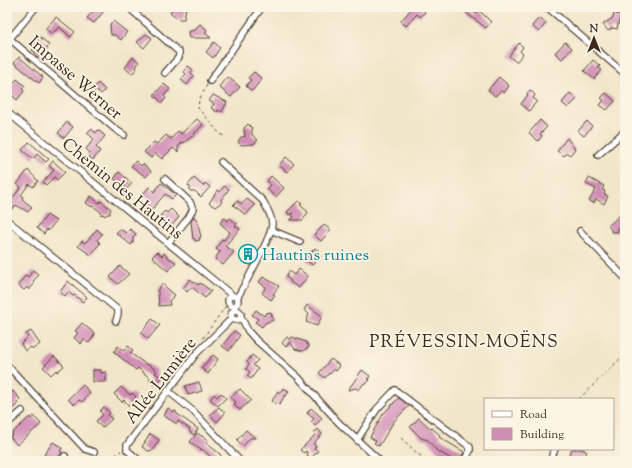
<svg xmlns="http://www.w3.org/2000/svg" width="632" height="468" viewBox="0 0 632 468" font-family="'Sorts Mill Goudy',serif">
	<style>
		.building { fill: #d18db6 }
		.lines { fill: none; stroke-linecap: round; stroke-linejoin: round }
		.street-casing { stroke: #564638; stroke-width: 8 }
		.path { stroke: #564638; stroke-width: 1; stroke-dasharray: 3 3; stroke-linecap: butt }
		.street { stroke: #fff; stroke-width: 5.5 }
		.labels { text-anchor: middle; stroke-width: 3.5; stroke-linejoin: round; paint-order: stroke }
		.street-label { font-size: 17px; fill: #3b2a1e; stroke: #fcf5e5 }
		.culture-label { font-size: 17px; fill: #0d838f; stroke: #fcf5e5; text-anchor: start }
		.neighbourhood-label { font-size: 18px; letter-spacing: 1px; fill: #3b2a1e; stroke: #fcf5e5 }
	</style>
	<rect width="100%" height="100%" fill="#fcf5e5"/>
	<filter id="ink" filterUnits="userSpaceOnUse"><feTurbulence type="fractalNoise" baseFrequency=".025" numOctaves="2"/><feDisplacementMap in="SourceGraphic" scale="8" xChannelSelector="R" yChannelSelector="G"/><feConvolveMatrix kernelMatrix="1 2 1 2 8 2 1 2 1" color-interpolation-filters="sRGB"/></filter>
	<filter id="wash" filterUnits="userSpaceOnUse"><feTurbulence type="fractalNoise" baseFrequency=".012" numOctaves="4" result="noise"/><feDisplacementMap in="SourceGraphic" scale="16" xChannelSelector="R" yChannelSelector="G"/><feGaussianBlur stdDeviation="0.9" result="paint"/><feColorMatrix in="noise" values="0 0 0 0 0 0 0 0 0 0 0 0 0 0 0 0 0 1.4 0 .05"/><feComposite in="paint" operator="in"/></filter>
	<g filter="url(#wash)">
		<rect width="100%" height="100%" fill="#f1e6c9"/>
		<g id="blocks">
			<!-- building -->
			<g class="building">
				<polygon points="97,7 99,7 104,11 94,23 87,18"/>
				<polygon points="174,7 186,8 184,19 178,19 170,12"/>
				<polygon points="413,7 420,7 425,12 420,17 417,14 406,26 401,21"/>
				<polygon points="469,9 476,14 479,10 491,22 486,28 466,13"/>
				<polygon points="614,13 620,15 617,29 612,28 608,31 603,24 613,18"/>
				<polygon points="56,17 75,32 70,37 60,27 51,34 46,28"/>
				<polygon points="539,18 546,23 539,32 532,26"/>
				<polygon points="113,21 127,32 121,40 115,35 111,35 110,24"/>
				<polygon points="200,24 207,30 205,33 211,38 189,38 188,32 194,30"/>
				<polygon points="146,34 152,38 144,48 137,42"/>
				<polygon points="39,36 49,45 39,56 32,50 37,44 34,41"/>
				<polygon points="214,42 220,48 213,58 206,52"/>
				<polygon points="565,42 572,48 562,59 555,53"/>
				<polygon points="519,43 523,47 520,51 523,54 516,62 509,56"/>
				<polygon points="19,57 43,77 39,83 14,63"/>
				<polygon points="133,57 139,62 136,67 137,68 132,74 125,68"/>
				<polygon points="593,60 600,66 598,68 602,70 594,79 584,71"/>
				<polygon points="188,66 193,70 191,73 194,76 187,85 181,80 186,74 184,72"/>
				<polygon points="254,72 262,79 252,91 246,86 251,80 248,78"/>
				<polygon points="228,77 240,87 231,97 219,87 225,79 226,80"/>
				<polygon points="499,77 509,86 504,93 501,91 495,96 488,90"/>
				<polygon points="17,79 25,86 22,89 24,91 17,100 7,91"/>
				<polygon points="89,83 94,88 98,83 105,90 101,94 96,90 91,95 84,89"/>
				<polygon points="164,84 170,89 164,96 166,98 162,103 154,95"/>
				<polygon points="530,90 535,95 533,98 537,101 529,111 521,104 528,95 527,94"/>
				<polygon points="570,93 577,99 568,108 562,103"/>
				<polygon points="606,93 615,101 607,110 600,105 604,100 601,98"/>
				<polygon points="213,95 227,102 222,112 218,110 217,112 211,108 214,104 209,101"/>
				<polygon points="197,119 203,125 191,137 184,143 183,142 178,147 178,152 173,148 162,159 155,153 151,158 144,152 154,142 157,144 166,135 171,139 178,131 181,134"/>
				<polygon points="540,120 547,127 540,134 542,136 538,141 529,133"/>
				<polygon points="587,121 592,126 584,136 578,131"/>
				<polygon points="67,122 73,127 64,138 58,133"/>
				<polygon points="248,124 252,128 252,135 258,140 254,144 241,145 238,142 241,137 245,137 244,128"/>
				<polygon points="91,129 96,133 98,130 105,136 96,147 100,151 93,160 88,156 90,153 86,149 94,139 87,133"/>
				<polygon points="567,138 575,149 570,155 567,153 564,156 557,151"/>
				<polygon points="29,142 49,159 46,162 37,154 33,159 22,150"/>
				<polygon points="286,157 294,164 287,172 279,165"/>
				<polygon points="53,161 65,172 57,180 54,177 46,185 43,182 54,170 49,166"/>
				<polygon points="136,161 141,166 143,164 151,171 146,177 131,166"/>
				<polygon points="28,170 38,181 33,187 29,184 21,195 23,197 22,199 32,207 28,212 16,205 13,209 7,205 21,187 17,184"/>
				<polygon points="119,172 132,183 127,189 114,179"/>
				<polygon points="271,176 284,188 276,197 267,189 271,185 267,181"/>
				<polygon points="194,178 203,186 205,183 210,187 201,197 195,191 190,191 190,187 188,185"/>
				<polygon points="589,178 604,186 602,190 605,191 604,194 608,196 604,204 596,199 594,203 589,201 596,189 586,184"/>
				<polygon points="161,183 176,195 172,199 165,194 149,213 143,209 150,201 143,194 149,187 154,192"/>
				<polygon points="224,186 229,189 221,200 222,202 215,207 209,203 218,190 220,192"/>
				<polygon points="91,196 99,203 101,201 111,209 110,211 110,214 107,214 105,216 103,214 101,215 101,212 93,206 92,207 86,203"/>
				<polygon points="247,199 255,205 246,215 233,205 237,201 242,204"/>
				<polygon points="298,201 302,204 300,205 308,212 303,220 290,220 294,217 291,214 293,213 289,215 287,212"/>
				<polygon points="171,209 179,217 170,228 158,218 165,211 167,213"/>
				<polygon points="47,215 56,221 48,231 47,229 44,234 37,228"/>
				<polygon points="619,216 624,222 618,228 618,232 611,232 611,229 608,226"/>
				<polygon points="194,217 197,220 201,237 199,238 200,240 195,241 194,238 193,239 191,221"/>
				<polygon points="224,218 228,221 230,218 237,224 235,226 240,229 225,246 234,252 223,265 215,259 221,250 220,252 216,249 217,247 222,239 224,240 230,232 220,223"/>
				<polygon points="324,225 331,230 321,241 314,235"/>
				<polygon points="97,229 102,234 97,240 100,243 91,255 78,246 82,241 84,243 87,241"/>
				<polygon points="120,229 126,233 130,229 136,234 133,238 133,242 131,245 116,233"/>
				<polygon points="315,248 320,252 318,254 321,257 312,265 305,259"/>
				<polygon points="157,252 162,256 164,253 167,257 176,262 168,271 152,257"/>
				<polygon points="120,266 129,274 118,284 110,277"/>
				<polygon points="299,269 308,276 299,288 290,282 291,281 286,277 289,271 294,275"/>
				<polygon points="33,270 39,275 33,281 35,283 29,290 27,287 24,290 18,285 26,275 28,277"/>
				<polygon points="263,277 279,286 273,294 275,295 271,300 262,293 266,287 259,282"/>
				<polygon points="190,279 198,285 200,283 211,291 205,298 192,287 187,292 183,288"/>
				<polygon points="68,281 87,297 83,302 74,295 73,296 68,292 65,296 60,292"/>
				<polygon points="162,284 175,295 169,301 170,305 159,306 158,292 157,291"/>
				<polygon points="307,305 322,316 317,326 306,322 309,314 304,310"/>
				<polygon points="256,310 264,316 266,313 271,312 273,320 265,323 262,327 255,322 258,319 252,315"/>
				<polygon points="152,319 160,325 148,339 141,333"/>
				<polygon points="82,323 95,334 90,342 88,343 84,339 81,344 74,338 78,333 75,331"/>
				<polygon points="31,331 40,344 33,349 31,347 25,351 21,344 28,337 26,334"/>
				<polygon points="234,331 240,335 229,351 222,346"/>
				<polygon points="287,337 290,340 292,337 306,342 309,347 303,351 295,349 290,342 286,347 282,343"/>
				<polygon points="118,346 124,351 128,346 133,350 130,353 147,365 148,364 157,371 155,373 162,378 155,385 149,381 151,379 145,374 138,368 136,370 114,352"/>
				<polygon points="213,355 218,359 208,374 201,368"/>
				<polygon points="252,355 258,360 253,365 258,369 251,379 247,376 250,372 246,369 249,364 247,362"/>
				<polygon points="54,356 64,366 57,372 56,370 51,375 43,367"/>
				<polygon points="331,359 340,366 336,371 334,369 330,374 329,373 325,378 319,373"/>
				<polygon points="93,370 101,370 101,373 106,372 106,382 93,382"/>
				<polygon points="362,370 370,376 368,379 370,380 366,384 364,383 359,390 356,388 348,390"/>
				<polygon points="199,382 202,391 188,395 185,386"/>
				<polygon points="83,385 90,393 82,402 79,400 74,405 68,399"/>
				<polygon points="121,387 130,395 132,393 136,397 134,399 135,400 129,406 124,400 122,402 114,394"/>
				<polygon points="283,388 289,391 286,396 285,395 279,405 272,401 278,391 280,393"/>
				<polygon points="240,389 251,400 240,410 234,405 236,402 231,397"/>
				<polygon points="13,391 20,399 17,402 18,404 12,409 11,407 7,411 7,397"/>
				<polygon points="221,393 226,398 218,406 211,400 211,398 214,394 217,397"/>
				<polygon points="399,398 409,406 394,421 379,446 374,443 376,441 370,437 383,414"/>
				<polygon points="104,407 110,413 108,415 112,419 102,428 96,421 103,415 100,411"/>
				<polygon points="219,407 225,413 217,422 210,415"/>
				<polygon points="168,408 173,412 176,411 176,413 198,429 194,435 189,431 190,429 178,421 177,424 164,416"/>
				<polygon points="311,408 322,418 315,426 311,422 314,419 307,413"/>
				<polygon points="34,416 41,424 17,445 10,437 13,434 12,433 30,417 31,419"/>
				<polygon points="419,418 431,429 432,428 440,435 439,437 464,452 459,461 455,461 436,450 428,440 421,438 410,427"/>
				<polygon points="318,429 322,434 313,444 316,446 314,448 318,451 311,458 307,455 307,452 306,451 304,453 300,450 315,435 314,433"/>
				<polygon points="246,430 255,438 250,438 243,446 237,440"/>
				<polygon points="197,433 208,440 206,443 220,454 222,458 219,461 207,461 211,457 202,449 201,450 190,442"/>
				<polygon points="150,434 159,440 153,450 148,451 142,447"/>
				<polygon points="53,442 62,448 60,451 62,452 56,461 40,461"/>
				<polygon points="572,449 582,449 587,452 582,461 565,461"/>
			</g>
		</g>
	</g>
	<g filter="url(#ink)">
		<use href="#blocks" fill-opacity="0" stroke="#564638" stroke-width="1"/>
		<g class="lines">
			<defs>
				<g id="street">
					<polyline points="128,7 179,52 179,57 165,73"/>
					<polyline points="547,7 625,74"/>
					<polyline points="10,39 115,129 124,135"/>
					<polyline points="7,42 36,7"/>
					<polyline points="210,81 262,7"/>
					<polyline points="7,112 233,296"/>
					<polyline points="598,155 625,131"/>
					<path d="M221,162l42,39c4,7 9,15 9,23 0,12 -28,62 -35,74"/>
					<polyline points="165,179 190,202 193,209 189,217 168,243"/>
					<polyline points="7,220 118,310 118,314 116,321"/>
					<polyline points="271,230 300,242"/>
					<polyline points="580,231 625,278"/>
					<circle cx="233" cy="301" r="5"/>
					<circle cx="236" cy="315" r="5"/>
					<polyline points="241,317 248,331 257,341 298,377 339,423 380,461"/>
					<polyline points="7,365 85,449 94,452"/>
					<polyline points="168,391 193,411 240,461"/>
					<polyline points="7,424 22,411"/>
					<polyline points="357,440 377,409 395,390 470,447 470,451 464,461"/>
					<polyline points="7,459 9,461"/>
					<polyline points="62,461 65,456"/>
					<polyline points="140,461 127,450 127,445 196,354 232,318"/>
					<polyline points="550,461 555,449"/>
				</g>
			</defs>
			<!-- street casing -->
			<use href="#street" class="street-casing"/>
			<!-- path -->
			<g class="path">
				<polyline points="207,85 199,100 198,108 220,134 224,136"/>
				<polyline points="203,338 228,303"/>
				<polyline points="579,399 625,354"/>
				<polyline points="401,438 418,454 429,461"/>
				<polyline points="112,461 117,453 121,451"/>
			</g>
			<!-- street -->
			<use href="#street" class="street"/>
		</g>
	</g>
	<!-- icons -->
	<defs>
		<symbol id="building-ring" viewBox="-11 -11 22 22"><circle r="9.5" fill="#fcf5e5" stroke="#0f9aa8" stroke-width="1.5"/><path d="M-4-6H4V6H1V3H-1V6H-4ZM-2.5-4.3h1.7v1.8h-1.7ZM.8-4.3h1.7v1.8H.8ZM-2.5-1h1.7V.8h-1.7ZM.8-1h1.7V.8H.8Z" fill="#0f9aa8"/></symbol>
	</defs>
	<g fill-rule="evenodd">
		<use href="#building-ring" x="237" y="243" width="22" height="22"/>
	</g>
	<g class="labels">
		<!-- street labels -->
		<g class="street-label">
			<text transform="translate(76 77) rotate(41)" y="6">Impasse Werner</text>
			<text transform="translate(123 188) rotate(39)" y="6">Chemin des Hautins</text>
			<text transform="translate(160 380) rotate(-52)" y="6">Allée Lumière</text>
		</g>
		<!-- culture labels -->
		<g class="culture-label">
			<text x="262" y="260">Hautins ruines</text>
		</g>
		<!-- neighbourhood labels -->
		<g class="neighbourhood-label">
			<text x="464" y="347">PRÉVESSIN-MOËNS</text>
		</g>
	</g>
	<!-- margin -->
	<rect width="632" height="468" fill="none" stroke="#fcf5e5" stroke-width="24"/>
	<!-- legend -->
	<rect x="484" y="398" width="130" height="52" fill="#fcf5e5" stroke="#afa495"/>
	<rect x="492" y="411" width="20" height="6" fill="#ffffff" stroke="#afa495"/>
	<text x="520" y="418" font-size="12" fill="#3b2a1e">Road</text>
	<rect x="492" y="428" width="20" height="12" fill="#d18db6" stroke="#afa495"/>
	<text x="520" y="438" font-size="12" fill="#3b2a1e">Building</text>
	<!-- north arrow -->
	<g transform="translate(594 38)" stroke="#fcf5e5" stroke-width="3" paint-order="stroke">
	<path d="M0-3L7 15L0 10L-7 15Z" fill="#3b2a1e"/>
	<text y="-6" font-size="11" font-weight="bold" text-anchor="middle" fill="#3b2a1e">N</text>
	</g>
</svg>
